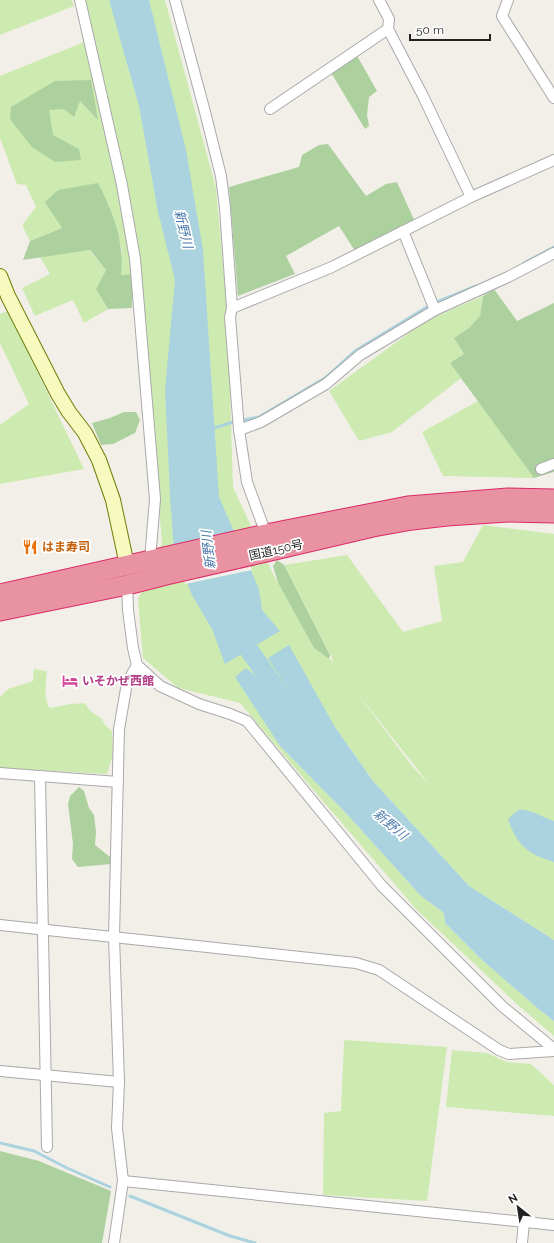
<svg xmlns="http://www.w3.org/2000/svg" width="554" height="1243" viewBox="0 0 554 1243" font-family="Raleway,'Noto Sans JP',sans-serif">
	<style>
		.grass { fill: #cdebb0; fill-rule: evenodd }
		.forest { fill: #add19e }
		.water { fill: #aad3df }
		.pier { fill: #f2efe9 }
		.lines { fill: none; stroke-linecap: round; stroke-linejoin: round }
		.stream { stroke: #aad3df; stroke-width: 3 }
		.river { stroke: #aad3df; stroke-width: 19 }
		.street-casing { stroke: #a9a9a9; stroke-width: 12 }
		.secondary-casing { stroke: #707d05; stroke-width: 16 }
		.highway-casing { stroke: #dc2a67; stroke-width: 21 }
		.street { stroke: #fff; stroke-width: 10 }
		.secondary { stroke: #f7fabf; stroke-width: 14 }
		.highway { stroke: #e892a2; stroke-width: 19 }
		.labels { text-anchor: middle; stroke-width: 3.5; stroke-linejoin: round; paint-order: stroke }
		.food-label { font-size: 12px; font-weight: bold; fill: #c56008; stroke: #fff; text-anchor: start }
		.street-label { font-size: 12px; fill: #222; stroke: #fff }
		.hotel-label { font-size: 12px; font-weight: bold; fill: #b23c85; stroke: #fff; text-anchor: start }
		.water-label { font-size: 13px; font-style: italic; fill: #4a7aab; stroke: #fff }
	</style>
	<rect width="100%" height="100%" fill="#f2efe9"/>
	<!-- grass -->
	<g class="grass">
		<polygon points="0,0 72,0 74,6 0,35"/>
		<path d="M82,0h83l51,188 12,133 5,166 40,87 41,74 20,14 -50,-97 63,-10 56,77 39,-11 -8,-55 29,-4 20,-37 71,9v406l-85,-54 -96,-105 -38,-54 -30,-11 -59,-48 34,78 64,65 77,85 23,17 1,10 38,38 58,50 13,10v15l-35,-30 -102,-96 -96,-111 -81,-96 -62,-15 -35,-30 -5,-59 24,-56 -7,-79 -23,-190 -12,1 2,-25 -6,-24 -8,-24 -46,26 -32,13 -7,-14v-3l13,-17 -10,-22 -9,-1 -17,-46v-62l84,-34 40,163zM351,685l78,99 -17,-18z"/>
		<polygon points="89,250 106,270 96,289 108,309 84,323 73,300 35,316 22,288 50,274 40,257"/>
		<polygon points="483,296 480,316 469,328 454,338 464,354 450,363 461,378 392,432 359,441 329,391 427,320"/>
		<polygon points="8,311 84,469 0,484 0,425 29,404 0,343 0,314"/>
		<polygon points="478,401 534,478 443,476 422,432"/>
		<path d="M34,669l13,2c-1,10 -4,29 3,37l20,-4 15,-1 5,8 11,7 4,7 7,6 1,24 -6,19 -107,-6v-71l8,-8 25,-8z"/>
		<polygon points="344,1040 447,1047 427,1201 323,1195 324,1113 341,1111"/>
		<polygon points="452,1050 487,1053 507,1062 531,1064 554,1085 554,1116 446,1107"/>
	</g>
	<!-- forest -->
	<g class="forest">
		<polygon points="356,54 377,91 369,97 367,115 369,126 365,129 330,71"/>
		<polygon points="91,80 98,120 80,101 74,117 64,109 49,110 53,135 79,149 81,160 55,162 32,147 10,119 11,107 55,81"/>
		<polygon points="328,144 366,196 386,184 397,182 415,222 355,251 339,226 286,256 295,274 238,296 229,187 299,167 302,155 319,145"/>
		<path d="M98,183c15,28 27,60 23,92l11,-1v34l-24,1 -12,-20 10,-19 -16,-20 -67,10 7,-19 32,-13 -17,-26 13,-12z"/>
		<polygon points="494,289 517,321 554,303 554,472 534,478 450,363 464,354 454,338 469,328 480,316 483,296"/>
		<polygon points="124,412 136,412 140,420 135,433 113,444 101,445 92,423 110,418"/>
		<polygon points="277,560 284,565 330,655 329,659 314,648 278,583 273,566"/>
		<polygon points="79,787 84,791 89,808 94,815 96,832 95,845 110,857 111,864 78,867 72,859 73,844 68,804 70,796"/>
		<polygon points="0,1151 39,1161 111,1191 102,1243 0,1243"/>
	</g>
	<!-- water -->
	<g class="water">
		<polygon points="109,0 149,0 186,150 203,250 219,497 259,589 262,610 280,631 225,664 212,629 192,595 174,551 170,496 165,390 175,280 158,212 139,106"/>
		<polygon points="289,645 335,727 373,781 469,886 554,940 554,1021 541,1011 483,961 445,923 444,913 421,896 344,811 280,746 235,677 246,668 304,715 268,658"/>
		<path d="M518,810c12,-2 25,8 36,11v41c-26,-8 -37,-16 -46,-43z"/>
	</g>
	<!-- pier -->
	<polygon class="pier" points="243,548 252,570 185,584 177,563"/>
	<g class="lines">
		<!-- stream -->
		<g class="stream">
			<polyline points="524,263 554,247"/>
			<polyline points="211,429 233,422 259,417 325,378 355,351 432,304 476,286"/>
			<polyline points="0,1143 34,1151 67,1168 110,1187"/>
			<polyline points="130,1196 230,1236 255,1243"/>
		</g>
		<!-- river -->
		<polyline class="river" points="234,629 259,664 296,718"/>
		<defs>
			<g id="street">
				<polyline points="80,0 122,185 135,259 155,499 150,560"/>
				<polyline points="175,0 205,112 221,176 225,208 232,308 230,317 239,430 247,482 266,534"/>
				<polyline points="508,0 502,16 554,98"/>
				<polyline points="270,109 388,29"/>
				<polyline points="471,197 554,160"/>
				<polyline points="403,231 435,310 508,277 554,253"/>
				<polyline points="232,308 332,267 471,197 423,96 388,29 389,19 379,0"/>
				<polyline points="239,430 261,422 326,384 360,355 435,310"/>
				<polyline points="541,469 554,464"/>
				<polyline points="127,581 128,610 133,648 137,665 160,686 199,704 230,714 247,721 382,886 502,1006 554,1049"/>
				<polyline points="0,773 118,782"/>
				<polyline points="40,776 47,1147"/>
				<polyline points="0,925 356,963 379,970 499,1050 509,1054 554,1051"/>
				<polyline points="0,1071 119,1082"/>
				<polyline points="123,1181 554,1225"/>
				<polyline points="114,1243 123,1181 117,1128 119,1082 114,937 119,729 127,683 137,665"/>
				<polyline points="522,1243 524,1222"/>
			</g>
			<polyline id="secondary" points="0,276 8,296 58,394 69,412 85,433 99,460 113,500 127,565"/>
			<g id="highway">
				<polyline points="0,594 266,534 408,506 508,498 554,499"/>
				<polyline points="0,611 127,585 166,575 262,553 373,527 412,520 447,516 508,512 554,513"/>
			</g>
		</defs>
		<!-- street casing -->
		<use href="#street" class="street-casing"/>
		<!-- secondary casing -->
		<use href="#secondary" class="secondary-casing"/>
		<!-- highway casing -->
		<use href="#highway" class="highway-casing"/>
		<!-- street -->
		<use href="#street" class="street"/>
		<!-- secondary -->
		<use href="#secondary" class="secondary"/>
		<!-- highway -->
		<use href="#highway" class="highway"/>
	</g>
	<!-- icons -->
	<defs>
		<symbol id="restaurant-bare" viewBox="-9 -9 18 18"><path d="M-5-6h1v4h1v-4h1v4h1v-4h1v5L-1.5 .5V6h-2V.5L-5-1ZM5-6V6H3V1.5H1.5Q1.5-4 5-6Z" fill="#e8710a" stroke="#fff" stroke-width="2.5" paint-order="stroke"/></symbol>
		<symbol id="hotel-bare" viewBox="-9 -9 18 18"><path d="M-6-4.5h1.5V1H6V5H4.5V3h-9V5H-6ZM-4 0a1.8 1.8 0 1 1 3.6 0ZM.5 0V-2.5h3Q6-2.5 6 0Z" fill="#d1479c" stroke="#fff" stroke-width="2.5" paint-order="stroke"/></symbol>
	</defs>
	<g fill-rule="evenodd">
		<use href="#restaurant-bare" x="19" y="536" width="22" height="22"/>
		<use href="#hotel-bare" x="59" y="670" width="22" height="22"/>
	</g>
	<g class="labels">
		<!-- food labels -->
		<g class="food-label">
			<text x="42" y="551">はま寿司</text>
		</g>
		<!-- street labels -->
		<g class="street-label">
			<text transform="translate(276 550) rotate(-13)" y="4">国道150号</text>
		</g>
		<!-- hotel labels -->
		<g class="hotel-label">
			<text x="82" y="685">いそかぜ西館</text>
		</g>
		<!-- water labels -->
		<g class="water-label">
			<text transform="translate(184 229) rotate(76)" y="5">新野川</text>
			<text transform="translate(208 550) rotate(-97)" y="5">新野川</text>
			<text transform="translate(391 824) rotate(40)" y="5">新野川</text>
		</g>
	</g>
	<!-- north arrow -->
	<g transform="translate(518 1207) rotate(330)" stroke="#ffffff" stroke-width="3" paint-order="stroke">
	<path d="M0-3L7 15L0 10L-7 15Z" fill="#222222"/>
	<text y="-6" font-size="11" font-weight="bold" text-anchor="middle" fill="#222222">N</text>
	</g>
	<!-- scale -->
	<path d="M410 34v6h80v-6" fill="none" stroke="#222222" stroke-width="2"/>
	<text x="416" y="34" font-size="12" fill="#222222" stroke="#ffffff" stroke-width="3" paint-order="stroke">50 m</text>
</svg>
